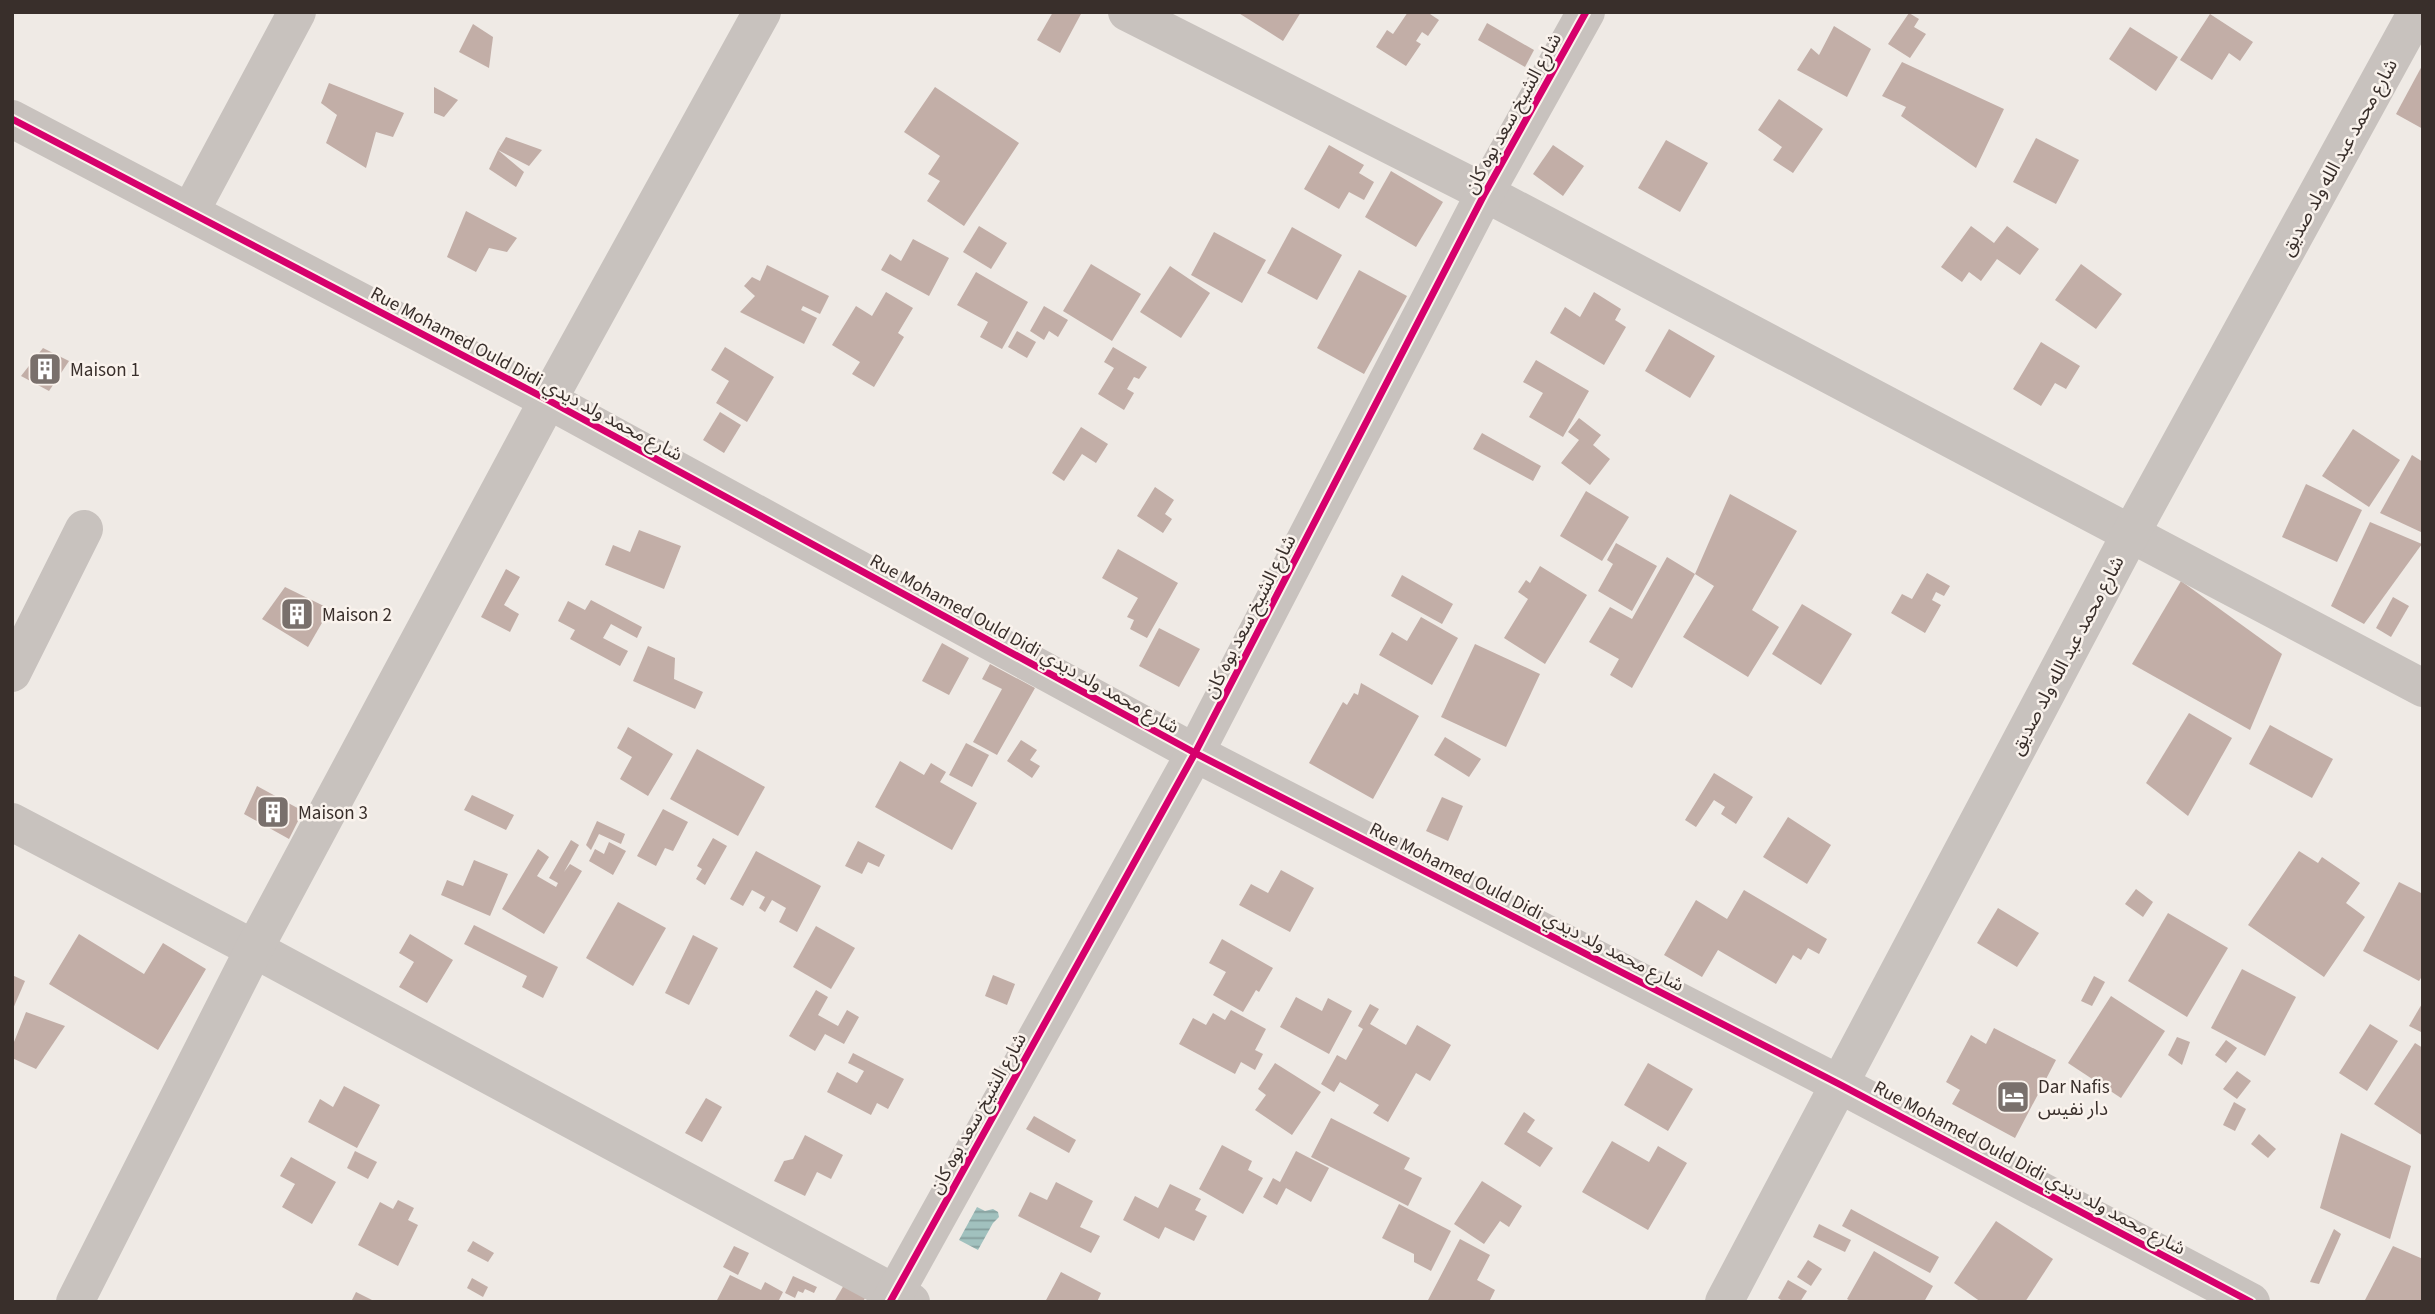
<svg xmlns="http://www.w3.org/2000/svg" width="2435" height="1314" viewBox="0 0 2435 1314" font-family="'Source Sans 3','Noto Sans Arabic',sans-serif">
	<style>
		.water { fill: url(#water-rules) }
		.building { fill: #c2aea7 }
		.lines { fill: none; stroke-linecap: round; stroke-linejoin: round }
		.minor { stroke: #c8c2be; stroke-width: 38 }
		.cycleway-casing { stroke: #faf3ed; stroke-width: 11 }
		.cycleway { stroke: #d6006c; stroke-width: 7 }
		.labels { text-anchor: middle; stroke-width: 5; stroke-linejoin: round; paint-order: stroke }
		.street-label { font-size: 19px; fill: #392f2b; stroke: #faf3ed }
		.poi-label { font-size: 19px; fill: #392f2b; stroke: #faf3ed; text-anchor: start }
	</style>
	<defs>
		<pattern id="water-rules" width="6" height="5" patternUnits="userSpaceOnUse" patternTransform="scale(1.75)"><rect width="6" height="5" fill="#a1c1be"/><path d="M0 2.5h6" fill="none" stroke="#849d9b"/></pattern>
	</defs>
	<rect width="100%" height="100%" fill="#efeae5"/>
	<!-- water -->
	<polygon class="water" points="977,1207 985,1211 993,1209 998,1212 999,1217 993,1223 978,1250 959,1240"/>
	<!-- building -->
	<g class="building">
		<polygon points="1053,12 1082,12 1060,53 1037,40"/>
		<polygon points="1237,12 1301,12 1283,41"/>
		<polygon points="1408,12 1427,12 1439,20 1428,36 1422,32 1416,41 1421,44 1406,66 1376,47 1387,30 1393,34"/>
		<polygon points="1909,13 1919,19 1914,27 1926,34 1910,58 1888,44"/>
		<polygon points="2210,14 2253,42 2240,61 2229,53 2212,80 2180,60"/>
		<polygon points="1487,23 1534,50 1525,67 1478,40"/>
		<polygon points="473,24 493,37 489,68 459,52"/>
		<polygon points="1834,26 1871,49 1847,97 1797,70 1811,48 1819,55"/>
		<polygon points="2130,27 2178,57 2156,91 2109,59"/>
		<polygon points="1902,62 2004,109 1976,168 1901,116 1906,107 1882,96"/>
		<polygon points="2423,64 2423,129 2396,114"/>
		<polygon points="329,83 404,113 393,137 376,132 366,168 326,143 337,115 321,103"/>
		<polygon points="434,87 458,100 444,117 434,113"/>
		<polygon points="935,87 1019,143 964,226 927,201 940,181 928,174 940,156 904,132"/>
		<polygon points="1779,99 1823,129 1793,173 1773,160 1782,147 1758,130"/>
		<polygon points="506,137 542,150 529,166 498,150 524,172 516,187 489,169 498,150"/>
		<polygon points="2036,138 2079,160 2056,204 2013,182"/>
		<polygon points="1666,140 1708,163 1680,212 1638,188"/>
		<polygon points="1329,145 1364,165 1359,173 1374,182 1364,200 1349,192 1339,209 1304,189"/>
		<polygon points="1553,145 1584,166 1563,196 1533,174"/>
		<polygon points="1391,171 1443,202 1416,247 1365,217"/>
		<polygon points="466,211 517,238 507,252 489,248 476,272 447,257"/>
		<polygon points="979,226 1007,243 991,269 963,252"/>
		<polygon points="1971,226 1994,243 2007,226 2039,249 2020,275 1997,259 1981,281 1969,272 1962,282 1941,267"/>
		<polygon points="1292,227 1342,255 1317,300 1267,273"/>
		<polygon points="1214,232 1266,260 1242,303 1191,275"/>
		<polygon points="913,239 949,258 929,296 881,270 890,254 901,261"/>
		<polygon points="1091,264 1141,294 1112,341 1063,311"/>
		<polygon points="2081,264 2122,294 2096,329 2055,300"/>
		<polygon points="767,265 829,296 820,314 803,306 801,310 817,318 804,344 740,312 755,296 744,286 752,277 760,281"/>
		<polygon points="1170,266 1210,293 1181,338 1140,312"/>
		<polygon points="1359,270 1407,296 1364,374 1317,348"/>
		<polygon points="976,272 1028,302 1002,349 980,337 988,322 957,305"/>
		<polygon points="886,292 913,308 898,333 904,337 874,387 852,374 860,362 832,345 856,306 872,316"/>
		<polygon points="1594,292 1621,309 1615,320 1626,327 1604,365 1550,333 1565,307 1580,317"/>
		<polygon points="1044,306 1068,320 1058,337 1049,331 1044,340 1030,331"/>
		<polygon points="1669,329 1715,356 1690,398 1645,371"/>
		<polygon points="1017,331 1036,342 1027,358 1008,347"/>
		<polygon points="2041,342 2080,366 2066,389 2055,383 2041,406 2013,389"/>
		<polygon points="725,347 774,377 747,422 716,403 729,381 711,370"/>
		<polygon points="1113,347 1147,367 1139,379 1134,377 1127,389 1134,393 1124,410 1098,394 1114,368 1104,362"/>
		<polygon points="43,348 69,361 49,391 21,376"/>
		<polygon points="1536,360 1589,391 1563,437 1529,417 1543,393 1523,382"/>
		<polygon points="720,412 741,425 724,453 703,440"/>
		<polygon points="1579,418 1601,435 1593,445 1610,459 1590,485 1561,463 1579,440 1568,432"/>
		<polygon points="1081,427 1108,444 1096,463 1082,454 1064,481 1052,473"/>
		<polygon points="2353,429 2400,460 2369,507 2322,476"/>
		<polygon points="1482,433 1541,466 1533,481 1473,449"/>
		<polygon points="2412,455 2423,462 2423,533 2380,513"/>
		<polygon points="2306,484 2362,510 2337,562 2282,537"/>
		<polygon points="1155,487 1174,500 1165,514 1172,519 1163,533 1137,516"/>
		<polygon points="1586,491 1629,517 1602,561 1560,536"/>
		<polygon points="1730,494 1797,531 1752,610 1779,627 1748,677 1683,637 1714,586 1695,574 1632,688 1610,675 1619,659 1589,642 1610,607 1632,619 1667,557 1695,574"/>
		<polygon points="2370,522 2422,544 2364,624 2331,606"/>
		<polygon points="639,530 681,546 664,589 605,565 613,545 630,552"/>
		<polygon points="1616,543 1657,566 1632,611 1598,591 1613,564 1607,560"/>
		<polygon points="1118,549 1178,583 1147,638 1130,629 1134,620 1127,617 1138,598 1102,578"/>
		<polygon points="1540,566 1587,595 1545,664 1504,638 1528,599 1518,592 1526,580 1530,583"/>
		<polygon points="506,569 520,577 504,605 519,614 510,632 481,617"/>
		<polygon points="1927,573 1950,586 1944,596 1936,592 1932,600 1941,605 1925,633 1891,613 1902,594 1912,599"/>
		<polygon points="1402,575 1453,604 1442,624 1391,596"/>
		<polygon points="2181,581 2282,654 2250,730 2132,664"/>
		<polygon points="285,587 330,609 308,647 262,619"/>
		<polygon points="2393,597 2409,606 2391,637 2376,628"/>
		<polygon points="591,600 642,627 637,638 611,624 603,638 628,651 620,666 570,639 575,630 558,621 568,601 585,610"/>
		<polygon points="1802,604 1852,634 1821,685 1772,654"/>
		<polygon points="1421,617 1458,638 1432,685 1379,655 1392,632 1407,641"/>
		<polygon points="1159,628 1200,649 1179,687 1139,666"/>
		<polygon points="942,643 969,658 949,695 922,681"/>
		<polygon points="1475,644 1540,674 1506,747 1441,717"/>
		<polygon points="648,646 675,658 674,679 703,692 695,709 633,681"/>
		<polygon points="990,664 1035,688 997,755 973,742 1002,689 982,679"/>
		<polygon points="1361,683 1419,716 1373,799 1309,763 1343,702 1347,705 1354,693 1358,695"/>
		<polygon points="2189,713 2232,738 2188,816 2146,783"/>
		<polygon points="2270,725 2333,759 2312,798 2249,764"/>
		<polygon points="628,727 673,754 648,796 620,779 632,757 617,748"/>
		<polygon points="1445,737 1481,759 1469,777 1434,755"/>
		<polygon points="1021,740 1037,750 1030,760 1040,766 1032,778 1007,761"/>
		<polygon points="966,743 989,755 972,787 949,775"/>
		<polygon points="697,749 765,787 738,836 670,799"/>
		<polygon points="900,761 924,775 931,763 946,772 940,782 977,803 952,850 875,807"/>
		<polygon points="1714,773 1753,797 1736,824 1721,814 1725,807 1714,800 1696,827 1685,820"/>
		<polygon points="257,786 303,811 289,839 244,814"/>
		<polygon points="472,795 514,815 506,830 464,810"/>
		<polygon points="1442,797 1463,806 1448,841 1426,831"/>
		<polygon points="663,809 688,822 673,851 665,848 656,866 637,856"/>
		<polygon points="1788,817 1831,845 1807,884 1763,857"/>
		<polygon points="597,821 625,834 621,844 599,834 591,850 586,845"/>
		<polygon points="713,838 727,846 705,885 696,879 702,869 697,866"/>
		<polygon points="571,840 579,845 564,872 570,864 582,871 544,934 502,909 538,849 549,857 537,876 556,887 558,883 549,878"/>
		<polygon points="858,841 885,855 879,867 868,862 862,874 845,866"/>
		<polygon points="609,842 626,851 613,875 589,861 595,849 604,854"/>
		<polygon points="756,851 821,886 797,932 779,922 786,908 772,900 765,912 759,908 765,897 752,890 743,906 730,899"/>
		<polygon points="2299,851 2318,863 2322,857 2360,883 2346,903 2365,917 2324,977 2248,925"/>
		<polygon points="474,860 508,874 490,916 441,895 447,880 463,886"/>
		<polygon points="1281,870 1314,888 1290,932 1239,905 1251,884 1268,893"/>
		<polygon points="2399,882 2423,894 2423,975 2419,981 2363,951"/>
		<polygon points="2136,889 2153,902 2143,917 2125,904"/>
		<polygon points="1744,890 1827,939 1819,954 1808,948 1801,960 1793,955 1776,984 1718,950 1702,977 1664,955 1696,900 1727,919"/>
		<polygon points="618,902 666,928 633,986 586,958"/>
		<polygon points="1998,908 2039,933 2017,967 1977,943"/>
		<polygon points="2168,913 2228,948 2187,1017 2128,981"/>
		<polygon points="474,925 558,967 543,998 522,987 527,976 464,944"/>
		<polygon points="816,926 855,948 831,989 793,967"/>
		<polygon points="79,934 144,974 163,943 206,969 158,1050 49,984"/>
		<polygon points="410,934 453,960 427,1003 399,987 414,962 399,953"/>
		<polygon points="693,935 718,948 689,1005 665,993"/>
		<polygon points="1222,939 1273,968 1259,992 1256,990 1243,1012 1213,995 1226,972 1209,963"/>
		<polygon points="2242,969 2296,997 2265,1056 2211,1028"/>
		<polygon points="12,975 25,981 12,1011"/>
		<polygon points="993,975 1015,984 1007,1005 985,996"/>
		<polygon points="2094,976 2105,982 2092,1006 2081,1001"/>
		<polygon points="816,990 828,997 818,1015 838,1026 847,1010 859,1017 844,1044 825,1034 815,1051 789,1036"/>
		<polygon points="2111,996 2165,1031 2121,1098 2068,1063"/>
		<polygon points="1296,997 1322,1011 1328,998 1352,1011 1329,1054 1280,1027"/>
		<polygon points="2423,1002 2423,1033 2409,1026"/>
		<polygon points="1370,1004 1379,1009 1370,1024 1406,1045 1417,1025 1451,1045 1430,1081 1416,1073 1388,1122 1373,1113 1379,1105 1340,1082 1334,1092 1321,1084 1337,1055 1346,1060 1363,1029 1358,1026"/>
		<polygon points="1231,1010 1266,1029 1255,1050 1263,1054 1255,1070 1241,1062 1235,1074 1179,1044 1193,1018 1206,1025 1213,1013 1225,1020"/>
		<polygon points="26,1012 65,1026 36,1069 12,1058 12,1047"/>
		<polygon points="2370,1024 2398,1041 2367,1091 2339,1073"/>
		<polygon points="1994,1028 2056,1060 2015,1138 1952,1104 1960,1090 1946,1082 1971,1035 1986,1044"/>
		<polygon points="2177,1037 2190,1042 2182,1065 2168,1055"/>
		<polygon points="2226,1040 2237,1048 2226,1063 2215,1055"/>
		<polygon points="2415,1043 2423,1048 2423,1136 2374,1104"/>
		<polygon points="853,1053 904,1079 888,1109 877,1103 871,1115 827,1092 837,1072 857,1083 864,1071 848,1063"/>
		<polygon points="1275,1063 1321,1092 1292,1135 1255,1110 1266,1095 1258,1089"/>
		<polygon points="1648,1063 1693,1089 1668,1131 1624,1105"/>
		<polygon points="2237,1071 2251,1081 2237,1099 2223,1089"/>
		<polygon points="344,1086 380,1105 357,1148 308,1122 320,1099 333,1107"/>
		<polygon points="706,1098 722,1107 702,1142 685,1133"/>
		<polygon points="2234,1102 2246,1109 2235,1131 2223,1125"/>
		<polygon points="1524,1112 1535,1120 1527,1132 1553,1148 1540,1167 1504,1144"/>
		<polygon points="1034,1116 1076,1140 1069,1153 1026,1129"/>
		<polygon points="1331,1118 1410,1158 1404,1169 1422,1178 1408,1206 1311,1157"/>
		<polygon points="2341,1133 2411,1166 2390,1239 2320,1208"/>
		<polygon points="2259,1134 2276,1149 2268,1158 2251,1144"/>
		<polygon points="805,1135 843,1155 831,1179 817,1172 805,1196 774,1181 784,1161 793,1159"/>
		<polygon points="1612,1141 1649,1162 1658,1146 1687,1163 1648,1230 1582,1192"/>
		<polygon points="1222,1145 1252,1161 1248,1170 1263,1178 1243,1214 1199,1189"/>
		<polygon points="355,1151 377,1162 368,1179 347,1168"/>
		<polygon points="1296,1151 1329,1168 1311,1202 1286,1188 1277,1205 1263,1197 1273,1178 1280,1182"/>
		<polygon points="291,1157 336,1182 312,1224 282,1207 295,1184 280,1176"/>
		<polygon points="1482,1181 1522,1206 1509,1227 1500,1221 1484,1244 1454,1224"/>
		<polygon points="1056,1182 1093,1201 1080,1227 1100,1236 1091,1253 1018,1216 1030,1192 1047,1200"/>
		<polygon points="1170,1184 1201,1199 1195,1210 1207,1216 1194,1241 1165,1227 1159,1239 1123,1220 1135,1196 1158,1208"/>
		<polygon points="398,1200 414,1208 408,1220 418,1225 398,1266 358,1245 380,1202 393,1209"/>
		<polygon points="1399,1204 1451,1231 1431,1271 1414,1262 1414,1254 1382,1238"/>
		<polygon points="1851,1209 1939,1257 1930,1273 1842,1226"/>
		<polygon points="1996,1221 2053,1259 2025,1302 1981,1302 1954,1283"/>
		<polygon points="1819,1224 1851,1240 1845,1252 1813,1237"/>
		<polygon points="2334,1229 2341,1234 2319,1284 2310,1282"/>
		<polygon points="1460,1239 1490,1255 1477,1280 1495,1290 1489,1302 1427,1302"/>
		<polygon points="473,1241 494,1253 488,1262 467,1251"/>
		<polygon points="734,1246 749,1253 738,1275 723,1267"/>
		<polygon points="2393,1246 2423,1259 2423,1302 2364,1302"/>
		<polygon points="1874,1251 1933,1286 1924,1302 1852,1302 1847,1299"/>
		<polygon points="1808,1260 1822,1269 1811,1286 1797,1277"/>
		<polygon points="1061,1272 1101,1293 1097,1302 1045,1302"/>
		<polygon points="730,1275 761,1290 765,1282 783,1292 778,1302 716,1302"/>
		<polygon points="793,1276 817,1287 814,1293 805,1289 803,1293 798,1291 795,1298 785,1293"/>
		<polygon points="472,1278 488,1287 483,1297 467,1288"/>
		<polygon points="1788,1280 1807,1291 1800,1302 1784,1302 1778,1298"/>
		<polygon points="844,1285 865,1298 863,1302 834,1302"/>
		<polygon points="356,1292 376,1302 351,1302"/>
	</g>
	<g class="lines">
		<!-- minor -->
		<g class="minor">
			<polyline points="1127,12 1485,193 2423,688"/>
			<polyline points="12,119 548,400 1195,753 1839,1084 2251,1302"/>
			<polyline points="190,212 297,12"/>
			<polyline points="12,673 84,529"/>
			<polyline points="12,822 254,949 911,1302"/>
			<polyline points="75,1302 254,949 548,400 762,12"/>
			<polyline points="890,1302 1195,753 1485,193 1586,12"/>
			<polyline points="1724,1302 2131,533 2417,12"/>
		</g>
		<defs>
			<g id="cycleway">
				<polyline points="12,119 548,400 1195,753 1839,1084 2251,1302"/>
				<polyline points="890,1302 1195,753 1485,193 1586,12"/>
			</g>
		</defs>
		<!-- cycleway casing -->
		<use href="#cycleway" class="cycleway-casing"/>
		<!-- cycleway -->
		<use href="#cycleway" class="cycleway"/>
	</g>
	<!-- icons -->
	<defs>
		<symbol id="building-square" viewBox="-11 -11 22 22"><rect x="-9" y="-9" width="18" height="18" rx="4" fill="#79706c" stroke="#faf3ed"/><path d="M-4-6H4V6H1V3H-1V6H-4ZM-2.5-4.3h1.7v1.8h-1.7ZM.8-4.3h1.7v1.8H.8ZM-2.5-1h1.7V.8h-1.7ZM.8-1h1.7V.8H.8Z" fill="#fff"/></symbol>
		<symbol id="hotel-square" viewBox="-11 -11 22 22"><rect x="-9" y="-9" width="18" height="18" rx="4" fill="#79706c" stroke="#faf3ed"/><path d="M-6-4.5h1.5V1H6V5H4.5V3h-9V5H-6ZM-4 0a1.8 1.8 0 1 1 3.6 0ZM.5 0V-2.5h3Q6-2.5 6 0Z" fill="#fff"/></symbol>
	</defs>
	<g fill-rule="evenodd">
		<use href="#building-square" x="26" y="350" width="38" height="38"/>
		<use href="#building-square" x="278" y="595" width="38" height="38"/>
		<use href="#building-square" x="254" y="793" width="38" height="38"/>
		<use href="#hotel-square" x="1994" y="1078" width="38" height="38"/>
	</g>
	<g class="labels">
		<!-- street labels -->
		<g class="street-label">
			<text transform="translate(1512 113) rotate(-61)" y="7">شارع الشيخ سعد بوه كان</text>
			<text transform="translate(2338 157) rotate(-61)" y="7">شارع محمد عبد الله ولد صديق</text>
			<text transform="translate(527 373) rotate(28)" y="7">Rue Mohamed Ould Didi شارع محمد ولد ديدي</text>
			<text transform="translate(1249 616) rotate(-63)" y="7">شارع الشيخ سعد بوه كان</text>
			<text transform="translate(1025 643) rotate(29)" y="7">Rue Mohamed Ould Didi شارع محمد ولد ديدي</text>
			<text transform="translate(2066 655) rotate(-62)" y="7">شارع محمد عبد الله ولد صديق</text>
			<text transform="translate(1527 906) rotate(27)" y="7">Rue Mohamed Ould Didi شارع محمد ولد ديدي</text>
			<text transform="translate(977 1113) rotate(-61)" y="7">شارع الشيخ سعد بوه كان</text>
			<text transform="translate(2030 1167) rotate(28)" y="7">Rue Mohamed Ould Didi شارع محمد ولد ديدي</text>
		</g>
		<!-- poi labels -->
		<g class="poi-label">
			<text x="70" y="376">Maison 1</text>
			<text x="322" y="621">Maison 2</text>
			<text x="298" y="819">Maison 3</text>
			<text x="2038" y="1093">Dar Nafis<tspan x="2038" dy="22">دار نفيس</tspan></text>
		</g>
	</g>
	<!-- border -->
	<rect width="2435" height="1314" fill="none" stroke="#392f2b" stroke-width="28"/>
</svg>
